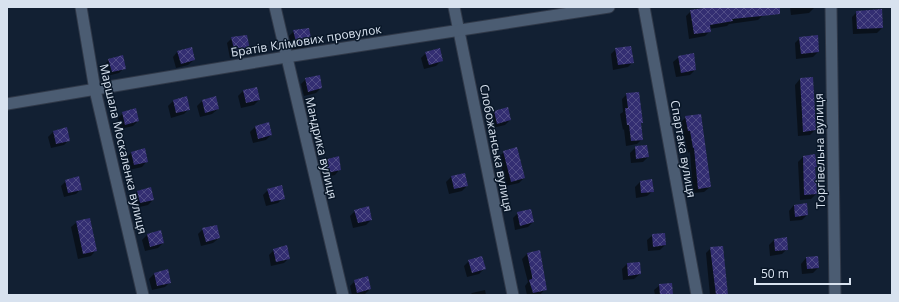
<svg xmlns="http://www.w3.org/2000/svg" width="899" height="302" viewBox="0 0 899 302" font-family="'Open Sans',sans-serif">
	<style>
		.shadow { fill: #0007 }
		.building { fill: url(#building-cross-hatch) }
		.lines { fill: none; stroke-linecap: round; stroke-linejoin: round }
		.minor-casing { stroke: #303949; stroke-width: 13 }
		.tertiary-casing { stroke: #303949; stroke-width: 13 }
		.minor { stroke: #4b5c72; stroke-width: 11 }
		.tertiary { stroke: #4b5c72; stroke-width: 11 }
		.labels { text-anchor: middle; stroke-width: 3; stroke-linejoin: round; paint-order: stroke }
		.street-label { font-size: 12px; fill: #d8e2ef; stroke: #091728 }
	</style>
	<defs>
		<pattern id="building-cross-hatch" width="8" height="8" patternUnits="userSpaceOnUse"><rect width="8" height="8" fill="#332e72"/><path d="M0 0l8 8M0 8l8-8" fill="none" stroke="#504c86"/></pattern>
	</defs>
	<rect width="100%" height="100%" fill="#122033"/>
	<!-- shadow -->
	<g class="shadow">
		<polygon points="718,7 762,7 763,15 758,20 729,24 727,26 709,29 710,31 705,36 689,39 686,16 691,11"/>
		<polygon points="790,7 814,7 814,8 809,13 791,15"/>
		<polygon points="857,12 882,28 877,33 853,34 852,17"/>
		<polygon points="294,31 311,43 306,48 292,51 289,36"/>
		<polygon points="232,38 249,50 244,55 230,58 227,43"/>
		<polygon points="800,38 818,52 813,57 796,59 795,43"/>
		<polygon points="616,49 633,62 628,67 613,70 611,54"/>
		<polygon points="178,51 194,60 188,65 176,68 173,57"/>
		<polygon points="426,53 441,61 436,66 424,69 421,58"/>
		<polygon points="679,57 695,70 690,75 676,77 673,62"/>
		<polygon points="109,60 124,68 119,73 107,76 104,65"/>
		<polygon points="306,79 321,88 316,93 304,96 301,84"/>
		<polygon points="800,79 815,130 810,135 798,136 795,85"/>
		<polygon points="256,88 259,100 254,105 241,108 238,96 243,91"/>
		<polygon points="627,94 642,139 637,144 626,146 624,129 623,130 620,114 623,112 622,99"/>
		<polygon points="186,97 189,109 184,114 171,118 168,106 173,101"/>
		<polygon points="215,97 218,109 212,114 200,117 197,106 202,101"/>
		<polygon points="507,108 510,120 505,125 492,128 489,117 494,112"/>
		<polygon points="123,113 138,121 133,126 120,129 118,118"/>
		<polygon points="686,117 710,187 704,192 693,193 690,152 688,153 681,122"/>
		<polygon points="268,123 271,135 266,140 253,143 250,132 255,127"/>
		<polygon points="66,128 69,140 64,145 51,148 48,137 53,132"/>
		<polygon points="636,147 648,157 643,162 631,163 630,153"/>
		<polygon points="144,149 147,161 142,167 129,170 126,158 131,153"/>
		<polygon points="504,152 524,178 519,183 506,186 499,157"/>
		<polygon points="803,157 814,168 816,194 811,199 800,200 798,162"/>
		<polygon points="325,161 340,169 335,175 322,178 320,166"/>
		<polygon points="451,177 467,186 462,191 449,194 446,182"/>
		<polygon points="66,181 81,189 76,194 64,197 61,186"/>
		<polygon points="640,182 653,191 647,196 636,198 635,187"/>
		<polygon points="268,190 283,198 278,203 266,206 263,195"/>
		<polygon points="138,191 153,200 148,205 135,208 132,197"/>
		<polygon points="794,205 807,215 802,220 790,221 789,211"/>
		<polygon points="355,211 371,220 366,225 353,228 350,216"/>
		<polygon points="518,213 533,222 528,227 515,230 513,218"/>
		<polygon points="77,222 96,250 91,256 78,259 71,227"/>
		<polygon points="203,229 219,238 213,243 201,246 198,234"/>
		<polygon points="160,231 163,243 158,248 145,251 142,240 147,235"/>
		<polygon points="653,235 665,245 660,250 648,251 647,240"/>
		<polygon points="774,240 787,249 782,254 770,256 769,245"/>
		<polygon points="711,248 727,295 710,295 706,253"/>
		<polygon points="274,250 289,258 284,263 271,266 269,255"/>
		<polygon points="539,251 545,289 540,295 527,295 525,286 528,282 522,259 527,254"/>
		<polygon points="817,257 818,268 813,273 802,274 801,264 806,258"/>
		<polygon points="469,261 484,269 479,274 467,277 464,266"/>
		<polygon points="627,264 640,274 634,279 623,280 622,269"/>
		<polygon points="154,274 170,282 165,287 152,290 149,279"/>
		<polygon points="355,281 370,289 365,294 352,295 350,286"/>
		<polygon points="660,285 672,295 655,295 654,290"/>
		<polygon points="485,290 486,295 470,295 472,293"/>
	</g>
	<!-- building -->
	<g class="building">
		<polygon points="711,7 780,7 780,14 732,19 733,21 710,25 711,32 694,34 690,10"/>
		<polygon points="882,9 883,28 857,29 856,11"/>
		<polygon points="309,28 312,43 297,46 293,30"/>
		<polygon points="247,35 250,50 235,53 231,37"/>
		<polygon points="818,35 819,52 801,54 799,37"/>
		<polygon points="631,46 634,63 618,65 615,48"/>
		<polygon points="192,47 195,60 181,64 177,51"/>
		<polygon points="440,48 443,61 429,65 425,52"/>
		<polygon points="694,53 696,70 681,73 678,56"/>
		<polygon points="123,55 126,69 112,72 108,59"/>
		<polygon points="320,75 322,88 308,92 305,78"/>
		<polygon points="813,77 816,130 803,132 800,78"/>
		<polygon points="257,87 260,100 246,103 243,90"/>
		<polygon points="639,92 643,123 641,123 643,140 631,141 629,125 627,125 625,108 628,108 626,93"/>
		<polygon points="187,96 190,110 176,113 173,100"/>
		<polygon points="216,96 219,109 205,113 202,100"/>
		<polygon points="508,107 511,120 497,124 494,111"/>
		<polygon points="136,108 139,121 125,125 122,112"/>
		<polygon points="701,114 711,187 698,189 694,148 693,148 690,131 688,131 685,116"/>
		<polygon points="269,122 272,135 258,139 255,126"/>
		<polygon points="67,127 70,141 56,144 53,131"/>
		<polygon points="647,145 649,157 636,159 635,146"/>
		<polygon points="517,147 525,178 511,182 503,151"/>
		<polygon points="145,148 148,162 134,165 131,152"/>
		<polygon points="815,154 817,167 815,167 817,194 804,195 803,156"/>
		<polygon points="339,156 341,170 327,173 324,160"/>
		<polygon points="465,173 468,186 454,189 451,176"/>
		<polygon points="79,176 82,190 68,193 65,180"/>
		<polygon points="652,179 654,192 641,193 640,181"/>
		<polygon points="282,185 285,199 271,202 267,189"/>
		<polygon points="151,187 154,200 140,203 137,191"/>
		<polygon points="807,203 808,215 795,217 794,205"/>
		<polygon points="369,206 372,220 358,223 354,210"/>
		<polygon points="531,209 534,222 520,226 517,212"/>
		<polygon points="90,218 97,251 83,254 76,221"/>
		<polygon points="217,225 220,238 206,242 202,228"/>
		<polygon points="161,230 164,243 150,247 147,234"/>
		<polygon points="665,233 666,245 653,247 652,234"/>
		<polygon points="787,237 788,250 775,251 774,239"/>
		<polygon points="287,245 290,259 276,262 273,249"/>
		<polygon points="723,246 728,295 716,295 710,247"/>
		<polygon points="540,250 547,290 533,293 529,280 532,279 532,276 527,253"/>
		<polygon points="482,256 486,269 472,273 468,260"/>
		<polygon points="818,256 819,268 807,269 806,257"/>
		<polygon points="640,262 641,274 628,276 627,263"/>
		<polygon points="168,269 171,283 157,286 154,273"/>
		<polygon points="368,276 371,289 357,293 354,280"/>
		<polygon points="672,283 673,295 660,295 659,284"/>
	</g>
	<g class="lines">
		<defs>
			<g id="minor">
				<polyline points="275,7 343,295"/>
				<polyline points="454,7 513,295"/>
				<polyline points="644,7 697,295"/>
				<polyline points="7,104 286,57 609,7"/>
			</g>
			<g id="tertiary">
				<polyline points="81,7 95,90 143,295"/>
				<polyline points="831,7 835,295"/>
			</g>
		</defs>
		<!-- minor casing -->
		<use href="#minor" class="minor-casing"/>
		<!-- tertiary casing -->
		<use href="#tertiary" class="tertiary-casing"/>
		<!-- minor -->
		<use href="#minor" class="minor"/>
		<!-- tertiary -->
		<use href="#tertiary" class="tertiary"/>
	</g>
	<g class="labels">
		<!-- street labels -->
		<g class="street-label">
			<text transform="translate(306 41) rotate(-9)" y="4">Братів Клімових провулок</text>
			<text transform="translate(321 148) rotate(77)" y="4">Мандрика вулиця</text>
			<text transform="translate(496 148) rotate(79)" y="4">Слобожанська вулиця</text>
			<text transform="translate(123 149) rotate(77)" y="4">Маршала Москаленка вулиця</text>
			<text transform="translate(683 149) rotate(80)" y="4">Спартака вулиця</text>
			<text transform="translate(820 151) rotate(-91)" y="4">Торгівельна вулиця</text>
		</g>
	</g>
	<!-- border -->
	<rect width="899" height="302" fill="none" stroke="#d8e2ef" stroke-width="16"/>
	<!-- scale -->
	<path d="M755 278v6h95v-6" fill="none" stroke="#d8e2ef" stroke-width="2"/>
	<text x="761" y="278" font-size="12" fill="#d8e2ef" stroke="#091728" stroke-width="3" paint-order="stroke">50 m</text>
</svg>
